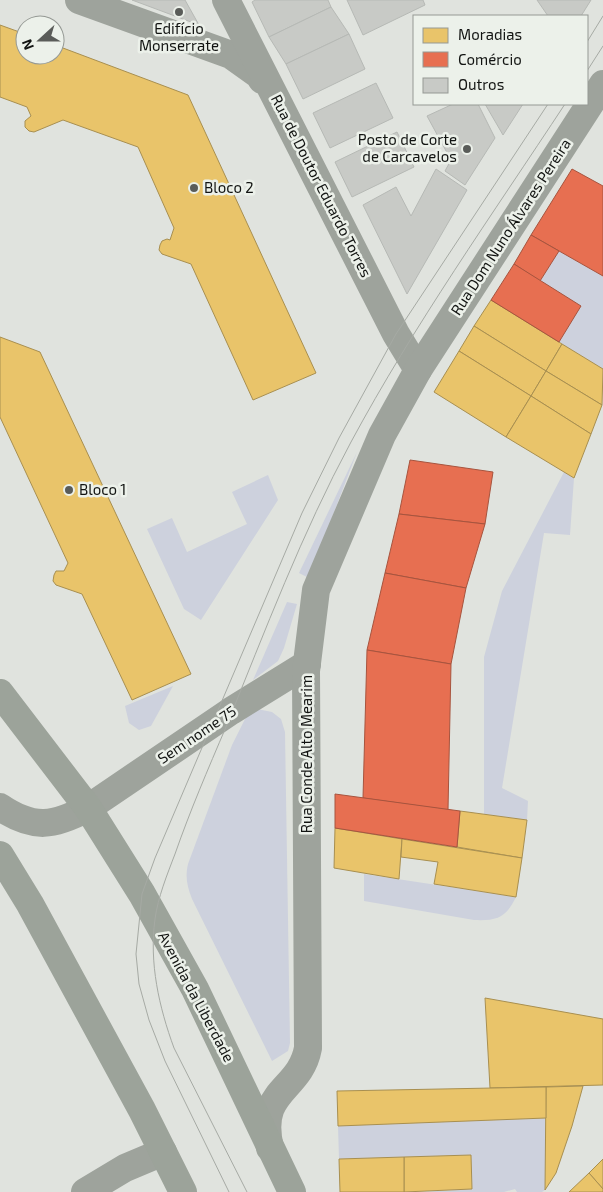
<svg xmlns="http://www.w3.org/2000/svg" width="603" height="1192" viewBox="0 0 603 1192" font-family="'Exo 2',sans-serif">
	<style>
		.green { fill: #cdd1dd }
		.homes { fill: #e9c46a; stroke: #a88f50 }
		.shops { fill: #e76f51; stroke: #a7543e }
		.building { fill: #c8cac6; stroke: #b6b9b5 }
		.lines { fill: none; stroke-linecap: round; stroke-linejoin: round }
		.street { stroke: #9ea39c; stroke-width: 28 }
		.secondary { stroke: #9ca39a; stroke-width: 28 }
		.tram { stroke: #a6aaa4; stroke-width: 1 }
		.poi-dot { fill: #5a5c59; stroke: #ecf1ea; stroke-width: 2 }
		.labels { text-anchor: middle; stroke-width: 5; stroke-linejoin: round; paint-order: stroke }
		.poi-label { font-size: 15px; fill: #121412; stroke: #ecf1ea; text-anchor: start }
		.street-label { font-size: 15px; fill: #121412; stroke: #ecf1ea }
	</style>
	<rect width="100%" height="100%" fill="#e0e3de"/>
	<!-- green -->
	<g class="green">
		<polygon points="559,251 603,276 603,369 559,342 580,306 540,281"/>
		<polygon points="357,452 309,578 299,573"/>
		<polygon points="564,472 574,478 570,535 544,533 502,788 528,801 527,820 484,814 484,657 502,591"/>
		<polygon points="268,475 278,500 201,620 184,609 147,529 172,518 187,552 247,524 232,492"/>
		<polygon points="287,602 297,604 284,648 278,661 253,680"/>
		<polygon points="173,686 151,726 139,730 129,723 125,706"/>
		<path d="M257,709l15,3 9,7 4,13 5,311 -2,8 -16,10 -80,-162c-5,-13 -7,-22 -4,-35l44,-119 13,-26z"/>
		<path d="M364,874l152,23c-10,21 -20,24 -42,23l-110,-19z"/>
		<polygon points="546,1118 545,1190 542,1192 517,1192 515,1189 504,1192 420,1192 472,1189 471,1155 339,1159 338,1126"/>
	</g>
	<!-- homes -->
	<g class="homes">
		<polygon points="0,25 25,34 25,55 55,55 55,45 188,95 316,373 253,400 191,264 162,254 159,250 160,245 162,241 167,239 170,240 174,228 138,147 63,120 34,132 29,131 25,127 25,121 31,116 27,107 0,97"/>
		<polygon points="491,300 562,344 546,371 474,326"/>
		<polygon points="474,326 546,371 531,396 459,351"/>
		<polygon points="0,337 40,352 191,674 132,700 82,594 56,585 53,581 54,575 56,571 64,571 68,563 0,417"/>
		<polygon points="562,344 603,369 602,405 546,371"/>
		<polygon points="459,351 531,396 506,437 434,392"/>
		<polygon points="546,371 602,405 591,434 531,396"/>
		<polygon points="531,396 591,434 574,478 506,437"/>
		<polygon points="460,811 527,820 522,858 457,847"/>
		<polygon points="335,828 402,839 399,879 334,868"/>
		<polygon points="402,839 522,858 516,897 434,884 438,862 401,857"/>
		<polygon points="485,998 603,1019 603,1085 490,1088"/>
		<polygon points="583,1086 572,1126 556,1173 545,1190 546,1087"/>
		<polygon points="546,1087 546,1118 338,1126 337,1091"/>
		<polygon points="471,1155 472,1189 404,1192 404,1157"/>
		<polygon points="404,1157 404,1192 340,1192 339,1159"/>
		<polygon points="603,1159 603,1189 589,1173"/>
		<polygon points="589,1173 603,1189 603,1192 569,1192"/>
	</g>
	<!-- shops -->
	<g class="shops">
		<polygon points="572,169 603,186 603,276 531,235"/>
		<polygon points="531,235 559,251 540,281 514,264"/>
		<polygon points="514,264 581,306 559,342 491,300"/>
		<polygon points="410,460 493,472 485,524 399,514"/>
		<polygon points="399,514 485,524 466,588 385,573"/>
		<polygon points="385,573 466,588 451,664 367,650"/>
		<polygon points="367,650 451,664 448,810 363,798"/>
		<polygon points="335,794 460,811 457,847 335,828"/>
	</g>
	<!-- building -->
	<g class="building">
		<polygon points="132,0 185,0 199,25"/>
		<polygon points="255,0 328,0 331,7 269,37 252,2"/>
		<polygon points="347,0 423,0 425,5 363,35"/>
		<polygon points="537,0 591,0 581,16 548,16"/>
		<polygon points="331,7 349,34 286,64 269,37"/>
		<polygon points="349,34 365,69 303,99 286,64"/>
		<polygon points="376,83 393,118 330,148 313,113"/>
		<polygon points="453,104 478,104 495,138 465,185 445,171 451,160 427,116"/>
		<polygon points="485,104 523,104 503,135"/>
		<polygon points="397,132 414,167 352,197 335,162"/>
		<polygon points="436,169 467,190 407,294 363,205 396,187 411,216"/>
	</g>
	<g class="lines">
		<!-- street -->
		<g class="street">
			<polyline points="79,0 231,55 259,75 262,80"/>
			<polyline points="226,0 396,334 418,370"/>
			<path d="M0,807c34,23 54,19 88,1l143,-97 76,-47"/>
			<path d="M270,1148c-14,-59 30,-56 38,-100l-2,-377 10,-81 66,-155 36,-65 185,-286"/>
			<polyline points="85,1192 125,1168 163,1152"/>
		</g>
		<!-- secondary -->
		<g class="secondary">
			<polyline points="0,693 88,808 142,894 195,989 292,1192"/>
			<polyline points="0,855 30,904 142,1110 183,1192"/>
		</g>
		<!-- tram -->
		<g class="tram">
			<polyline points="587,42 603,16"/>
			<polyline points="587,71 603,46"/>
			<polyline points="229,1192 165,1061 149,1020 139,984 136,954 142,894 155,858 302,513 339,438 396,334 548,104"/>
			<path d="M247,1192l-73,-144c-15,-41 -25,-85 -19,-129 3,-22 12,-44 20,-65 15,-43 33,-85 51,-127 39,-96 76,-194 125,-285 63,-117 141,-227 214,-338"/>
		</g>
	</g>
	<!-- markers -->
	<g class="poi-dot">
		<circle cx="179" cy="12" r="5"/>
		<circle cx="467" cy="149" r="5"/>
		<circle cx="194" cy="188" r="5"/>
		<circle cx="69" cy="490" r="5"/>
	</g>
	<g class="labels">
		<!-- poi labels -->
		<g class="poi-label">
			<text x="179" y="34" text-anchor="middle">Edifício<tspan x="179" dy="17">Monserrate</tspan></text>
			<text x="457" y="145" text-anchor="end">Posto de Corte<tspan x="457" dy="17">de Carcavelos</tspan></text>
			<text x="204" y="193">Bloco 2</text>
			<text x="79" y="495">Bloco 1</text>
		</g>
		<!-- street labels -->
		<g class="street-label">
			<text transform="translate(321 186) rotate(63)" y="5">Rua de Doutor Eduardo Torres</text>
			<text transform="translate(511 227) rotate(-57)" y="5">Rua Dom Nuno Álvares Pereira</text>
			<text transform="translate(197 735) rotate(-34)" y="5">Sem nome 75</text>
			<text transform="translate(307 754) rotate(-90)" y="5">Rua Conde Alto Mearim</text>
			<text transform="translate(196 997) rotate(62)" y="5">Avenida da Liberdade</text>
		</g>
	</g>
	<!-- legend -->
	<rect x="413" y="15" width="175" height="90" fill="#ecf1ea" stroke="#959994"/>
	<rect x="423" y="28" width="25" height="15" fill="#e9c46a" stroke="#959994"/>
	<text x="458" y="40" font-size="15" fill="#121412">Moradias</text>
	<rect x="423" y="52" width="25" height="15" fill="#e76f51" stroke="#959994"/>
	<text x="458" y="65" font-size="15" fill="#121412">Comércio</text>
	<rect x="423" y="78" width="25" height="15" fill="#c8cac6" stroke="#959994"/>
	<text x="458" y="90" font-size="15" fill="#121412">Outros</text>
	<!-- north arrow -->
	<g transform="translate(40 40) rotate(249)"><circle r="24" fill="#ecf1ea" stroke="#959994"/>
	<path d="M0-4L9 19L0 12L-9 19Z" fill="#5a5c59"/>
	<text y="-8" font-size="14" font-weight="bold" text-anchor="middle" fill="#121412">N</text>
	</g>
</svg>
